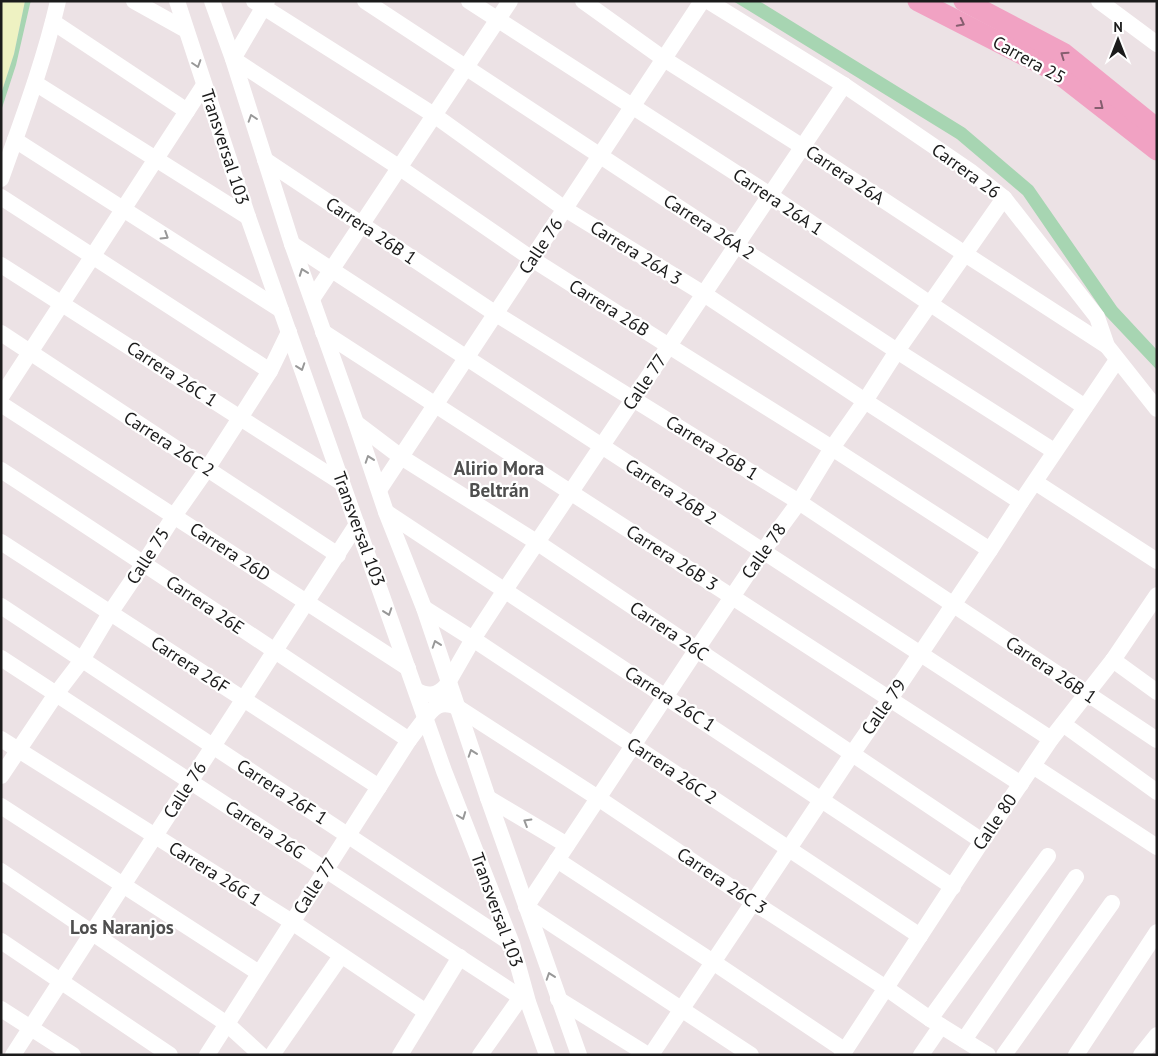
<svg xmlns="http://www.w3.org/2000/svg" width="1158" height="1056" viewBox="0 0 1158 1056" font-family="'PT Sans',sans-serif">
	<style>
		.park { fill: #eef2c2 }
		.water { fill: #a7d5b2 }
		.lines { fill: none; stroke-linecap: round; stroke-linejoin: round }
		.minor { stroke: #fff; stroke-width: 16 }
		.major { stroke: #f1a2c3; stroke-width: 21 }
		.oneway { stroke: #865e6f }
		.oneway2 { stroke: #989898 }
		.labels { text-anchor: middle; stroke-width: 4.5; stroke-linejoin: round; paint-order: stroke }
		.street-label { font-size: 18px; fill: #1b1b1b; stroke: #fff }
		.neighbourhood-label { font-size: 19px; font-weight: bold; fill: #4e4e4e; stroke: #fff }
	</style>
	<rect width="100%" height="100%" fill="#ece2e5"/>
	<!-- park -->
	<polygon class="park" points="1,1 25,1 14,54 1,94"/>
	<!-- water -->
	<g class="water">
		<polygon points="25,1 31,1 30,4 16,65 1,111 1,94 14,54"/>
		<polygon points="733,1 759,1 965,128 1033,186 1117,307 1157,350 1157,370 1106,316 1023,195 957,139"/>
	</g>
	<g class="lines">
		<!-- minor -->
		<g class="minor">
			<polyline points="134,1 186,30"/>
			<polyline points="177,1 248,217 444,771 512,944 528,1002 547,1055"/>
			<polyline points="212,1 233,59 292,244 356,423 386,512 424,608 488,798 579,1055"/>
			<polyline points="254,1 434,115 565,209 704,294 865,401 1021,502"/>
			<polyline points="267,1 233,59 400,168 532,259 669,346 832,448 990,550"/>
			<polyline points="365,1 897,351 1054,451"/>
			<polyline points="469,1 770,195 929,303 1085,407"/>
			<polyline points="583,1 664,59 803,147 965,254 1107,346"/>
			<polyline points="708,1 844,85 970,171 1004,198 1097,317 1107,346 1157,409"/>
			<polyline points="1099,1 1157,44"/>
			<polyline points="53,22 187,111"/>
			<polyline points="35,83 248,217"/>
			<polyline points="15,140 281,310"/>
			<polyline points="265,160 496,314 799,502 1157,740"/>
			<path d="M1,179c21,-59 43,-117 57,-178"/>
			<polyline points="1,197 270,371"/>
			<polyline points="292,244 1051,739"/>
			<polyline points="1,265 342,483"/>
			<polyline points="312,299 510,1"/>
			<polyline points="323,332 1021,784"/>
			<polyline points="1,333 338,555"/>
			<polyline points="1,397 204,85"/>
			<polyline points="1,404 408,668"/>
			<polyline points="356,423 401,457 538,543 982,841"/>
			<path d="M1,470c137,89 272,180 408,270"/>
			<polyline points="1035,482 1157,561"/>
			<polyline points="379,490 702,1"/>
			<polyline points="386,512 953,887"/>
			<polyline points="1,542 379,787"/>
			<polyline points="1,606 512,944"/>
			<polyline points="424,608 473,639 920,936"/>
			<polyline points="1,658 528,1002"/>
			<polyline points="1113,660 1157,692"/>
			<path d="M416,690c11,7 21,6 30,-4l27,-47 32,-49 339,-505"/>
			<polyline points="1063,724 1157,792"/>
			<polyline points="1,739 292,922 426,1012"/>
			<polyline points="1033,766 1157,847"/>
			<polyline points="1,776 56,694 82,660 110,613 144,563 174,516 207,469 240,418 270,371 289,332"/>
			<polyline points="488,798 567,845"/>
			<polyline points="1,806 259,973"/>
			<polyline points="557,860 713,962 844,1050"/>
			<polyline points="1,871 227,1024 261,1055"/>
			<polyline points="1,941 170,1055"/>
			<polyline points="558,999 648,1055"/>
			<polyline points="1,1009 73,1055"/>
			<polyline points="930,1019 1048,856"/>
			<polyline points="964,1040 1076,877"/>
			<polyline points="13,1055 357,524"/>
			<path d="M207,1055l202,-315c5,-7 10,-13 15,-20 9,-13 16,-20 33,-13l141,91 155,104 133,86 44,31 58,36"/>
			<polyline points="272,1055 341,956"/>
			<polyline points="400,1055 460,957"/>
			<polyline points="480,1055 521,997"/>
			<polyline points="651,1055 852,754 890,699 990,550 1021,502 1117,360"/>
			<polyline points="751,1055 526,907 697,649 763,551 799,502 832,448 865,401 897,351 1004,198"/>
			<polyline points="842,1055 982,841 1051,739 1113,660 1157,595"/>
			<polyline points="921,1055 941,1026"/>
			<polyline points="1004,1055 1112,903"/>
			<polyline points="1076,1055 1157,932"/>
			<polyline points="1141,1055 1157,1035"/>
		</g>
		<!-- major -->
		<g class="major">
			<polyline points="918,1 1057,72 1157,150"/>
			<polyline points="964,1 1063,53 1157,129"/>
		</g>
	</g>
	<!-- one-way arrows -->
	<defs><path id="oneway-chevron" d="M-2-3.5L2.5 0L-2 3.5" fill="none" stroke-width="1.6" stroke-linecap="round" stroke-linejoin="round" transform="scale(1.25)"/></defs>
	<g class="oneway">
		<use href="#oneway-chevron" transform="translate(961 23) rotate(27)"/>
		<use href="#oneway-chevron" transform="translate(1064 55) rotate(-145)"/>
		<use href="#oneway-chevron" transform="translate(1100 106) rotate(38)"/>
	</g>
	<g class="oneway2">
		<use href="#oneway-chevron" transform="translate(197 64) rotate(72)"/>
		<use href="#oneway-chevron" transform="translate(252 118) rotate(-108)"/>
		<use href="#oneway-chevron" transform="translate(165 236) rotate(32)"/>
		<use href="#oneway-chevron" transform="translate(303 272) rotate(-110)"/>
		<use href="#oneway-chevron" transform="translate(301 367) rotate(71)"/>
		<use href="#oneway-chevron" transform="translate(369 459) rotate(-109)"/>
		<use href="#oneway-chevron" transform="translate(388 612) rotate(71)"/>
		<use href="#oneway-chevron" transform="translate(436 644) rotate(-109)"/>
		<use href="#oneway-chevron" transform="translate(472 753) rotate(-109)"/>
		<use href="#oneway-chevron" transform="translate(462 816) rotate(69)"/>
		<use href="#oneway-chevron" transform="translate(527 822) rotate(-149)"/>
		<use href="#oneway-chevron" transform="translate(550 976) rotate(-109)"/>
	</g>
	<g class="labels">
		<!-- street labels -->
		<g class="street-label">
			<text transform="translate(1029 60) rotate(29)" y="6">Carrera 25</text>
			<text transform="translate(225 147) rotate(72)" y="6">Transversal 103</text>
			<text transform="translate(966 171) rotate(36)" y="6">Carrera 26</text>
			<text transform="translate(845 175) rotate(34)" y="6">Carrera 26A</text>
			<text transform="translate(778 202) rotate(34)" y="6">Carrera 26A 1</text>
			<text transform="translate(709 227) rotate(33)" y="6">Carrera 26A 2</text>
			<text transform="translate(371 231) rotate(34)" y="6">Carrera 26B 1</text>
			<text transform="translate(541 246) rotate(-56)" y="6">Calle 76</text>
			<text transform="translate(636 253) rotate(32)" y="6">Carrera 26A 3</text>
			<text transform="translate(609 308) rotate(32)" y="6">Carrera 26B</text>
			<text transform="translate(172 374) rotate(33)" y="6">Carrera 26C 1</text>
			<text transform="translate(645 382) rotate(-56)" y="6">Calle 77</text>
			<text transform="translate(169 444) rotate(33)" y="6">Carrera 26C 2</text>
			<text transform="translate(712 448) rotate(32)" y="6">Carrera 26B 1</text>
			<text transform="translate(671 492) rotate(33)" y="6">Carrera 26B 2</text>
			<text transform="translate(359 529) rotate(70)" y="6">Transversal 103</text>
			<text transform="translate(764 551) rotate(-55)" y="6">Calle 78</text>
			<text transform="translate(230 552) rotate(33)" y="6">Carrera 26D</text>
			<text transform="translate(148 556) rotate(-57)" y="6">Calle 75</text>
			<text transform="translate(672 558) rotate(33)" y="6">Carrera 26B 3</text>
			<text transform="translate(205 605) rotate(34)" y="6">Carrera 26E</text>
			<text transform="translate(669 631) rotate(34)" y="6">Carrera 26C</text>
			<text transform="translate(190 665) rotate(33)" y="6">Carrera 26F</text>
			<text transform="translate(1051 670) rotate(34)" y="6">Carrera 26B 1</text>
			<text transform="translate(670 699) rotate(33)" y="6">Carrera 26C 1</text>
			<text transform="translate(884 707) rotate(-55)" y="6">Calle 79</text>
			<text transform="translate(672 771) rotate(34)" y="6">Carrera 26C 2</text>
			<text transform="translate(185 790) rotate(-57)" y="6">Calle 76</text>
			<text transform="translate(282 792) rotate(33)" y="6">Carrera 26F 1</text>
			<text transform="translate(995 822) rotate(-56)" y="6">Calle 80</text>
			<text transform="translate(265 830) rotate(33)" y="6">Carrera 26G</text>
			<text transform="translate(215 874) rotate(32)" y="6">Carrera 26G 1</text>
			<text transform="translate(722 881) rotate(34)" y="6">Carrera 26C 3</text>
			<text transform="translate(315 886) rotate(-57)" y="6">Calle 77</text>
			<text transform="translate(497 910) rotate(70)" y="6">Transversal 103</text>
		</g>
		<!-- neighbourhood labels -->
		<g class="neighbourhood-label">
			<text x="499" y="475">Alirio Mora<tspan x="499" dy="22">Beltrán</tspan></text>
			<text x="122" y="934">Los Naranjos</text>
		</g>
	</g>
	<!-- border -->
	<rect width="1158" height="1056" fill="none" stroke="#1b1b1b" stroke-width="5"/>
	<!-- north arrow -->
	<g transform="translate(1118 40)" stroke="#ffffff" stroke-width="4" paint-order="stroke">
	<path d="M0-4L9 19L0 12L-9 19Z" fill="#1b1b1b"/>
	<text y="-8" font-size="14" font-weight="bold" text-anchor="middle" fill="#1b1b1b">N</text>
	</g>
</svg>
